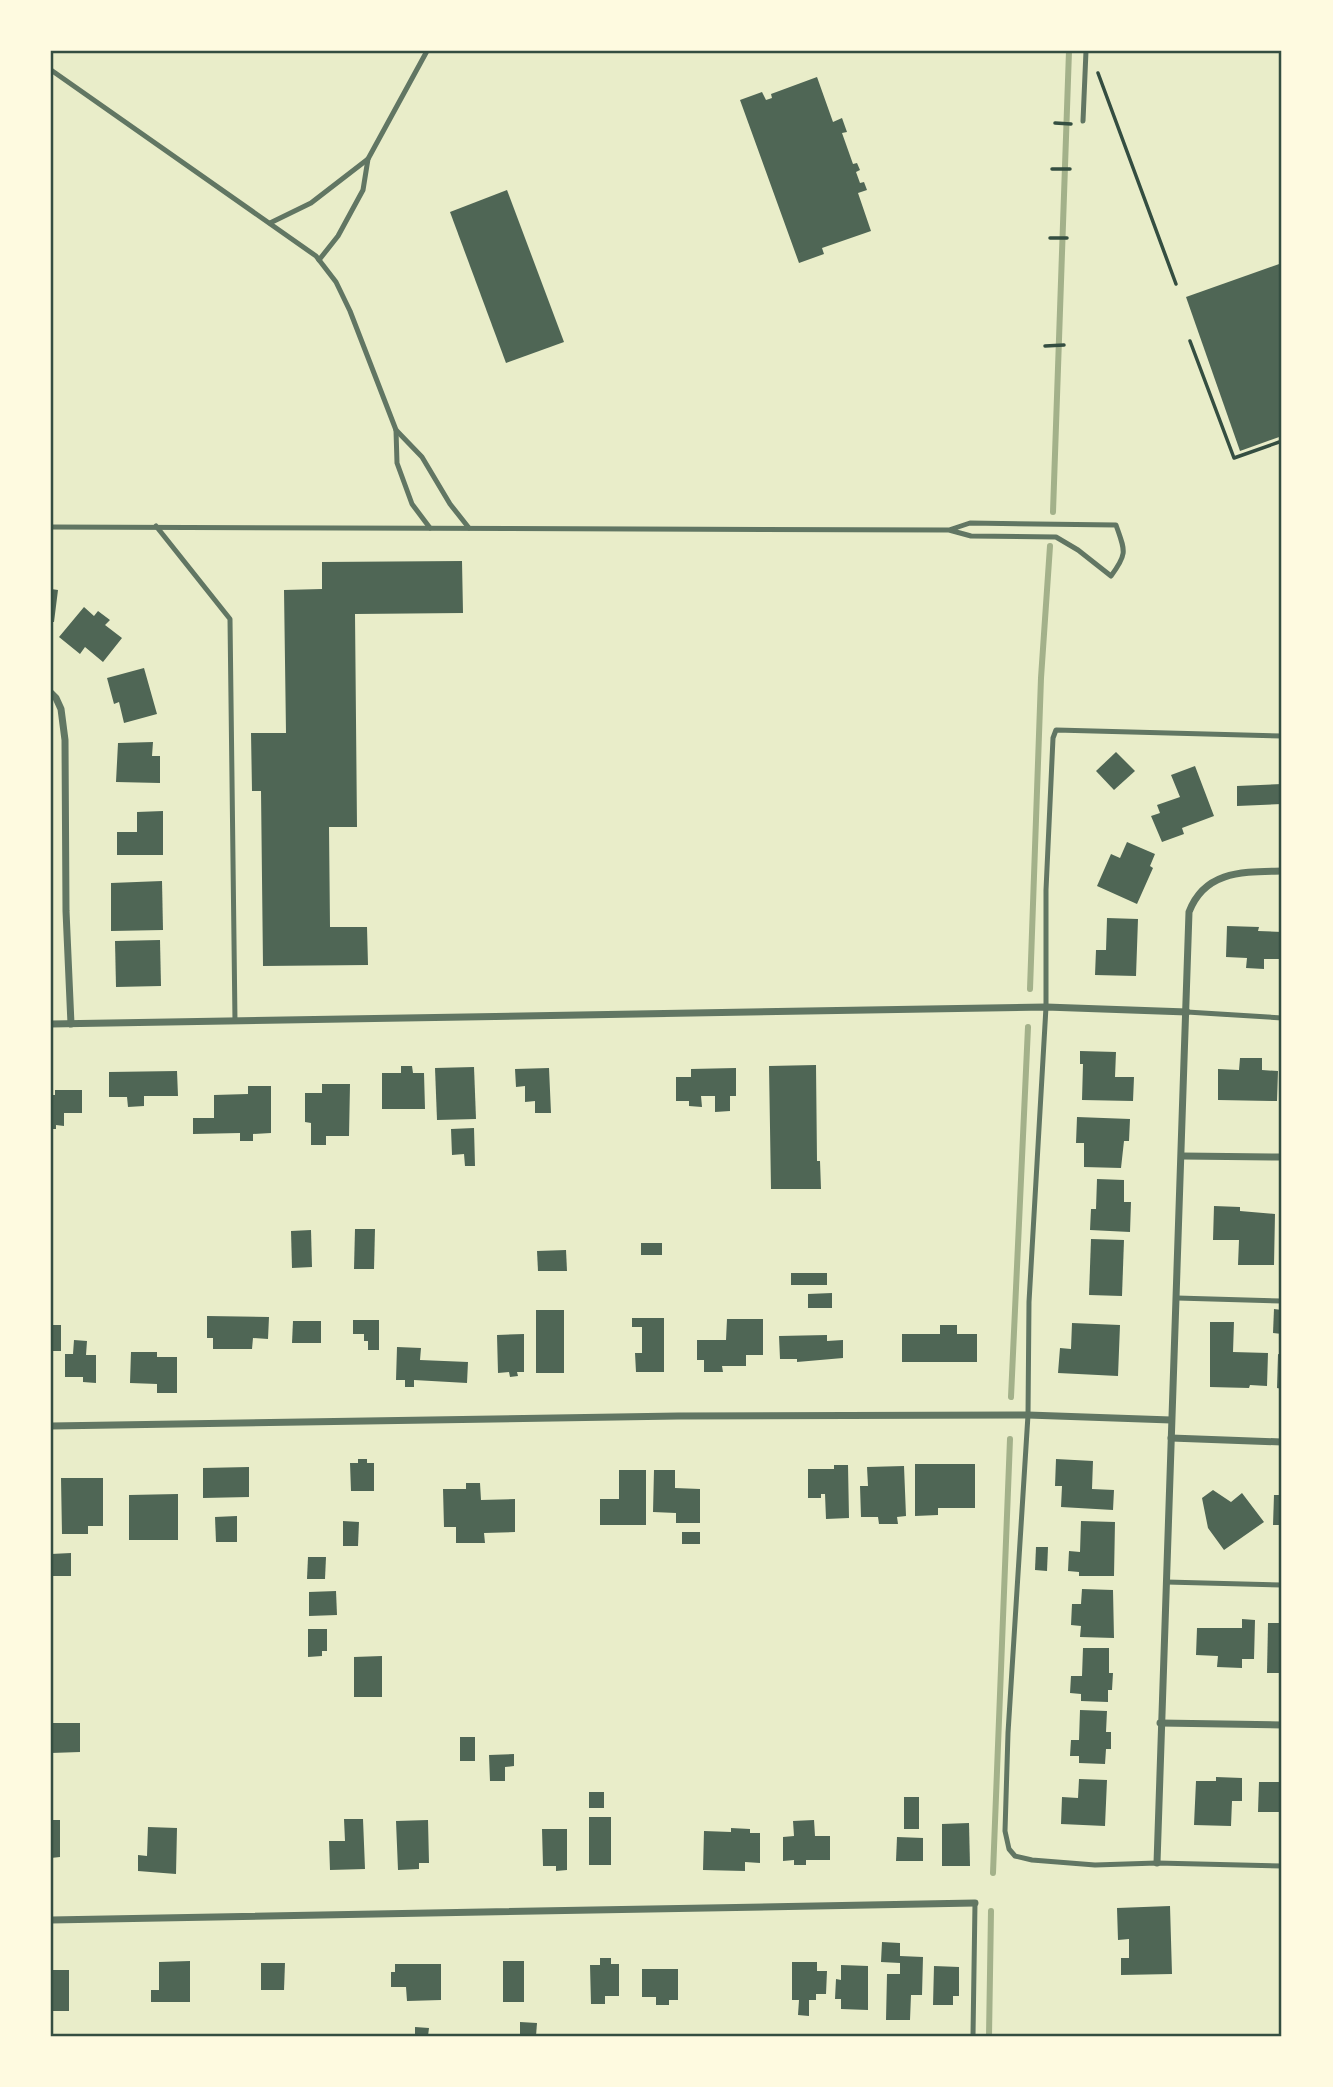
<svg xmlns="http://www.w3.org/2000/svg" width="1333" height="2087" viewBox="0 0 1333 2087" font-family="'Asap Condensed',sans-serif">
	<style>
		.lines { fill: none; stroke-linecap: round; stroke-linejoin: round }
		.stream { stroke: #a3b18a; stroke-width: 6 }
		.building { fill: #4f6655 }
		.path { stroke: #344e41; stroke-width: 3.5 }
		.service { stroke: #617663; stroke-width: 5 }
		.minor { stroke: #617663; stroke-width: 7 }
		.neatline { fill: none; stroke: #344e41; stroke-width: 2.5 }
	</style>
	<rect width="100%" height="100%" fill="#e9edc9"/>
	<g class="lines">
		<!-- stream -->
		<g class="stream">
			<polyline points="1053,512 1069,51"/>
			<polyline points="1030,989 1041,678 1050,546"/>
			<polyline points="1011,1397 1028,1027"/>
			<polyline points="993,1873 1010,1439"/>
			<polyline points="989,2036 991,1911"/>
		</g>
	</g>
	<!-- building -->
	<g class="building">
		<polygon points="817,77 833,122 842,118 847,132 842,133 853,164 857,163 860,170 856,172 860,183 864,182 867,190 858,193 871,231 822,248 824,254 799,263 740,100 762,92 766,100 772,98 771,94"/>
		<polygon points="507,190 564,342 506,363 450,212"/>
		<polygon points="1282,263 1282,436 1240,451 1186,297"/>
		<polygon points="462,561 463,613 355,614 357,827 329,827 330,927 367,927 368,965 263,966 261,791 252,791 251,733 286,733 284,590 322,589 322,562"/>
		<polygon points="51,589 58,590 54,622 51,622"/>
		<polygon points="84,607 94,616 98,611 110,620 105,625 122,638 103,662 85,647 80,654 59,637"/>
		<polygon points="144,668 157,714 124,723 119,702 114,704 107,678"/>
		<polygon points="153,742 152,756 160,756 160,783 116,782 118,743"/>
		<polygon points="1116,752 1135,771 1114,790 1096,771"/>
		<polygon points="1195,766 1214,816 1182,828 1184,834 1162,842 1151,816 1160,813 1157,805 1180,797 1171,775"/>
		<polygon points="1282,784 1282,804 1237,806 1237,786"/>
		<polygon points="163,811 163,855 117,855 117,832 137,832 137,812"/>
		<polygon points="1127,842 1155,854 1150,866 1153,868 1137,904 1097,886 1111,854 1120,858"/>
		<polygon points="162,881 163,930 111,931 111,883"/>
		<polygon points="1107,918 1138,919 1136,976 1095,975 1096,950 1106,950"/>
		<polygon points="1227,926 1259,927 1258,931 1282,932 1282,959 1264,959 1264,969 1246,968 1247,958 1226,957"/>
		<polygon points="160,940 161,986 116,987 115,941"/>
		<polygon points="1080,1051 1116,1052 1115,1077 1134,1077 1133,1101 1082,1100 1083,1064 1080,1064"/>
		<polygon points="1240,1058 1262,1058 1262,1070 1278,1071 1277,1101 1218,1100 1218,1069 1239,1070"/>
		<polygon points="816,1065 817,1161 820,1161 821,1189 771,1189 769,1066"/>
		<polygon points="401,1066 412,1066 413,1073 424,1073 425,1109 382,1109 382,1073 401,1073"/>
		<polygon points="474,1067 476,1119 437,1120 435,1068"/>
		<polygon points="549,1068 551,1113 535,1113 535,1101 525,1102 525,1086 516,1087 515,1069"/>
		<polygon points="736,1068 736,1096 730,1096 730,1111 715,1112 715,1096 701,1096 702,1107 689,1106 689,1101 676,1101 676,1077 691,1077 691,1069"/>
		<polygon points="177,1071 178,1096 144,1096 144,1106 128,1107 127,1097 109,1097 109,1072"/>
		<polygon points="322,1084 350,1084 349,1136 326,1136 326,1145 311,1145 311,1123 305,1122 305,1093 322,1093"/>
		<polygon points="248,1086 271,1086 271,1133 253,1134 253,1141 240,1141 240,1133 193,1134 193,1118 214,1118 214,1095 248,1094"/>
		<polygon points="55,1090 82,1090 82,1113 64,1113 64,1126 56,1125 56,1129 51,1129 51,1095 55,1095"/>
		<polygon points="1077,1117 1130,1119 1129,1141 1124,1141 1121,1168 1084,1167 1084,1143 1076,1143"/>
		<polygon points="474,1128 475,1166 465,1166 464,1154 452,1155 451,1129"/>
		<polygon points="1097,1179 1124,1180 1124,1202 1131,1202 1130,1232 1090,1230 1091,1209 1096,1209"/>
		<polygon points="1214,1206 1240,1207 1240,1211 1275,1214 1274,1265 1238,1265 1239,1240 1213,1240"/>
		<polygon points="355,1229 375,1229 374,1269 354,1269"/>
		<polygon points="311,1230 312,1267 292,1268 291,1231"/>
		<polygon points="1091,1239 1124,1240 1122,1296 1089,1295"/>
		<rect x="641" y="1243" width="21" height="12"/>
		<polygon points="566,1250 567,1271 538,1271 537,1251"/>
		<rect x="791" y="1273" width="36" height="12"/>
		<polygon points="832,1293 832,1308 808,1308 808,1294"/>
		<polygon points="1274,1309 1282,1310 1282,1334 1273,1333"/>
		<rect x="536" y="1310" width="28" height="63"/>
		<polygon points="207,1316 269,1317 268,1339 253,1338 252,1349 213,1349 213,1338 207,1338"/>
		<polygon points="632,1318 664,1318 664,1372 636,1372 635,1353 642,1353 642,1327 632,1327"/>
		<polygon points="727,1319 763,1319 763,1355 746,1355 746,1366 722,1366 723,1372 704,1372 704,1360 697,1360 697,1340 726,1340"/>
		<polygon points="353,1320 379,1320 379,1350 368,1350 368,1341 364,1341 364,1334 353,1334"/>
		<polygon points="293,1321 321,1321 321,1343 292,1343"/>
		<polygon points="1210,1322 1234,1322 1233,1352 1268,1353 1267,1386 1250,1385 1249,1388 1210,1387"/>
		<polygon points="1072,1323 1120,1325 1118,1376 1058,1373 1060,1348 1071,1349"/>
		<rect x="51" y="1325" width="10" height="26"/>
		<polygon points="940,1325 957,1325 957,1334 977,1334 977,1362 902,1362 902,1334 940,1334"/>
		<polygon points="524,1334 524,1372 517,1372 518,1376 510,1377 509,1372 498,1373 497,1335"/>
		<polygon points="827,1335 827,1341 843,1340 843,1358 797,1362 797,1359 780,1359 779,1336"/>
		<polygon points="74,1340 87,1341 86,1355 96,1355 96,1383 83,1382 83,1377 65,1377 65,1354 73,1354"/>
		<polygon points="397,1347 421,1348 420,1360 468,1362 467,1383 414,1380 414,1387 405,1387 405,1380 396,1380"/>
		<polygon points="131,1352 157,1352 157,1357 177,1357 177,1393 157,1393 157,1384 130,1383"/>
		<polygon points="1278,1354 1282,1355 1282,1389 1277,1388"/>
		<polygon points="358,1459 367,1459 367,1463 374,1463 374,1491 351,1491 350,1463 358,1463"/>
		<polygon points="1056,1459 1093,1461 1092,1489 1114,1490 1113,1510 1061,1507 1062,1486 1055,1486"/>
		<polygon points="915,1464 975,1464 975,1508 938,1508 938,1515 915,1516"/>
		<polygon points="834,1465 848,1465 849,1518 826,1519 825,1494 821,1494 821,1498 808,1498 808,1469 834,1469"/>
		<polygon points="904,1466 906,1516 897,1517 898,1524 879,1524 878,1517 861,1517 860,1486 868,1486 867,1467"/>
		<polygon points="249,1467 249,1497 203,1498 203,1468"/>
		<polygon points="619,1470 646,1470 646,1525 600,1525 600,1499 619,1499"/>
		<polygon points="654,1470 675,1470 675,1488 700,1489 700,1523 676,1523 676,1513 653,1512"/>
		<polygon points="61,1478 103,1478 103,1526 88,1526 88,1534 62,1534"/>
		<polygon points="466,1483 480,1483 481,1500 515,1499 515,1532 484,1533 485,1543 456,1543 456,1527 444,1527 443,1489 466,1489"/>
		<polygon points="1213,1490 1231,1502 1242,1493 1264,1522 1224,1550 1208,1528 1202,1498"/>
		<polygon points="178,1494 178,1540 129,1540 129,1495"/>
		<polygon points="1274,1495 1282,1495 1282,1525 1273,1525"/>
		<polygon points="237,1516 237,1542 216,1542 215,1517"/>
		<polygon points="343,1521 359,1522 358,1546 343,1546"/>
		<polygon points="1081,1521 1115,1522 1114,1576 1079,1576 1079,1572 1068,1571 1069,1551 1080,1552"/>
		<rect x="682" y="1532" width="18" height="12"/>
		<polygon points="1036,1547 1048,1547 1047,1571 1035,1570"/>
		<polygon points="71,1553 71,1576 51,1576 51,1554"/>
		<polygon points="308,1557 326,1557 325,1579 307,1579"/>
		<polygon points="1082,1589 1113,1590 1114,1638 1080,1637 1081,1626 1071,1625 1072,1604 1081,1604"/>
		<polygon points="336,1591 337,1615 309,1616 309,1592"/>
		<polygon points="1242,1619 1255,1620 1254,1659 1242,1659 1242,1668 1217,1667 1218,1656 1196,1655 1197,1628 1242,1628"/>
		<polygon points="1268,1623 1282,1623 1282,1673 1267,1673"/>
		<polygon points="308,1629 327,1629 327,1651 322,1651 322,1656 308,1657"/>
		<polygon points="1083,1648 1109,1648 1109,1673 1113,1673 1112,1690 1108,1690 1108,1702 1081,1701 1081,1694 1070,1693 1071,1676 1082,1676"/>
		<polygon points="382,1656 382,1697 354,1697 354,1657"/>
		<polygon points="1080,1710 1107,1711 1106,1732 1111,1732 1111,1749 1106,1749 1105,1764 1079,1763 1079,1756 1070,1756 1071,1740 1079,1740"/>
		<polygon points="51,1723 80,1723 80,1752 51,1753"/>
		<rect x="460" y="1737" width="15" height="24"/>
		<polygon points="514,1754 514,1766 505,1767 505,1781 490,1781 489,1755"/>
		<polygon points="1216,1777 1242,1778 1242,1801 1232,1801 1231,1826 1194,1825 1196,1781 1216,1781"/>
		<polygon points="1079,1779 1107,1780 1105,1826 1061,1824 1062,1797 1078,1798"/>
		<polygon points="1259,1782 1282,1782 1282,1812 1258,1812"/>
		<rect x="589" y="1792" width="15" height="16"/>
		<rect x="904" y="1797" width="15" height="32"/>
		<rect x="589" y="1817" width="22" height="48"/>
		<polygon points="344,1819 363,1819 365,1869 330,1870 329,1841 345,1841"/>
		<polygon points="51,1820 60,1820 60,1857 51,1858"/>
		<polygon points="428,1820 429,1863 419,1863 419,1869 398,1870 396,1821"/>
		<polygon points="814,1820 815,1836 830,1836 830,1860 806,1860 806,1865 794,1865 794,1860 783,1861 783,1837 794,1836 793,1821"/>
		<polygon points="969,1823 970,1866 942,1866 942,1824"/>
		<polygon points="148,1827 177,1828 176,1874 138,1871 138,1855 147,1856"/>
		<polygon points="731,1828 750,1829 750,1833 760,1833 760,1863 745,1862 745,1871 703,1870 704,1831 731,1832"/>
		<polygon points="542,1829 567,1829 567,1870 556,1871 556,1866 543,1866"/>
		<polygon points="897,1837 923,1838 923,1861 896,1861"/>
		<polygon points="1170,1906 1172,1974 1121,1975 1121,1958 1129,1958 1129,1939 1118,1940 1117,1908"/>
		<polygon points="882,1942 900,1943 900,1956 923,1957 922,1995 911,1995 910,2020 886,2020 887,1974 900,1974 900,1963 881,1962"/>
		<polygon points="600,1958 611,1958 611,1964 619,1964 619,1996 605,1996 605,2004 591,2004 590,1965 600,1965"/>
		<polygon points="190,1961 190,2002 151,2002 151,1990 159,1990 159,1962"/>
		<rect x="503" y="1961" width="21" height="41"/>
		<polygon points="792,1962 817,1962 817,1971 827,1971 826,1994 816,1994 816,2000 809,2000 809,2016 798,2015 799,2000 792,2000"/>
		<polygon points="261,1963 285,1963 284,1990 261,1990"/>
		<polygon points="395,1964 441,1964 441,2000 407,2001 406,1987 391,1987 391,1972 395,1972"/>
		<polygon points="841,1965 868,1966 868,2010 841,2009 841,1999 835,1999 836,1979 841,1980"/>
		<polygon points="934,1966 959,1967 959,1996 953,1996 953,2005 933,2005"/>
		<polygon points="642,1969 678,1969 678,2000 669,2000 669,2005 656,2005 656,1997 642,1997"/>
		<rect x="51" y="1970" width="18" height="41"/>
		<polygon points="520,2022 537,2023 536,2036 520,2036"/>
		<polygon points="415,2027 429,2028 428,2036 415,2036"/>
	</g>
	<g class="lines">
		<!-- path -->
		<g class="path">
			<polyline points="1098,73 1176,284"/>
			<polyline points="1055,123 1071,124"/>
			<polyline points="1052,169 1070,169"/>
			<polyline points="1050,238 1067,238"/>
			<polyline points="1190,341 1234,458 1282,441"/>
			<polyline points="1045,346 1064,345"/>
		</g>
		<!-- service -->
		<g class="service">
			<polyline points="51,70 316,256 336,282 350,311 396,430 397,463 412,504 430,528"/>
			<polyline points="1083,121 1086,51"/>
			<polyline points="270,223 311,203 368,159"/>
			<polyline points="319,260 338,236 363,190 368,159 427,51"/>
			<polyline points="396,430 422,457 450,504 469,528"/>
			<polyline points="156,526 230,619 235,1021"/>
			<path d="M51,527l898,3 22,6 85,1 22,13 33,26c17,-23 14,-25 5,-51l-146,-2 -21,7"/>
			<polyline points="1282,736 1056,730 1053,738 1046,890 1046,1007 1029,1302 1028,1415 1008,1733 1005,1831 1009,1849 1015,1856 1032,1860 1095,1865 1157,1863 1282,1866"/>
			<polyline points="1187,1012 1282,1018"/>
			<polyline points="1177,1298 1282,1301"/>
			<polyline points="1166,1582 1282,1585"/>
			<polyline points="973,2036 975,1903"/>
		</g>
		<!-- minor -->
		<g class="minor">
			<polyline points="51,693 56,698 61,709 65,740 66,911 71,1024"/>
			<polyline points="51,1024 1046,1007 1187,1012"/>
			<polyline points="1182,1156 1282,1157"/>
			<polyline points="51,1426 678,1416 1028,1415 1171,1420"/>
			<polyline points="1171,1438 1282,1442"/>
			<polyline points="1160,1723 1282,1725"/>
			<path d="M1157,1863l32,-951c16,-42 55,-40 93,-41"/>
			<polyline points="51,1920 975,1903"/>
		</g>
	</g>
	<!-- border -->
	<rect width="1333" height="2087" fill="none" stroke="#fefae0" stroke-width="105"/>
	<rect x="52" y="52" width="1228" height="1983" class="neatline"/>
</svg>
